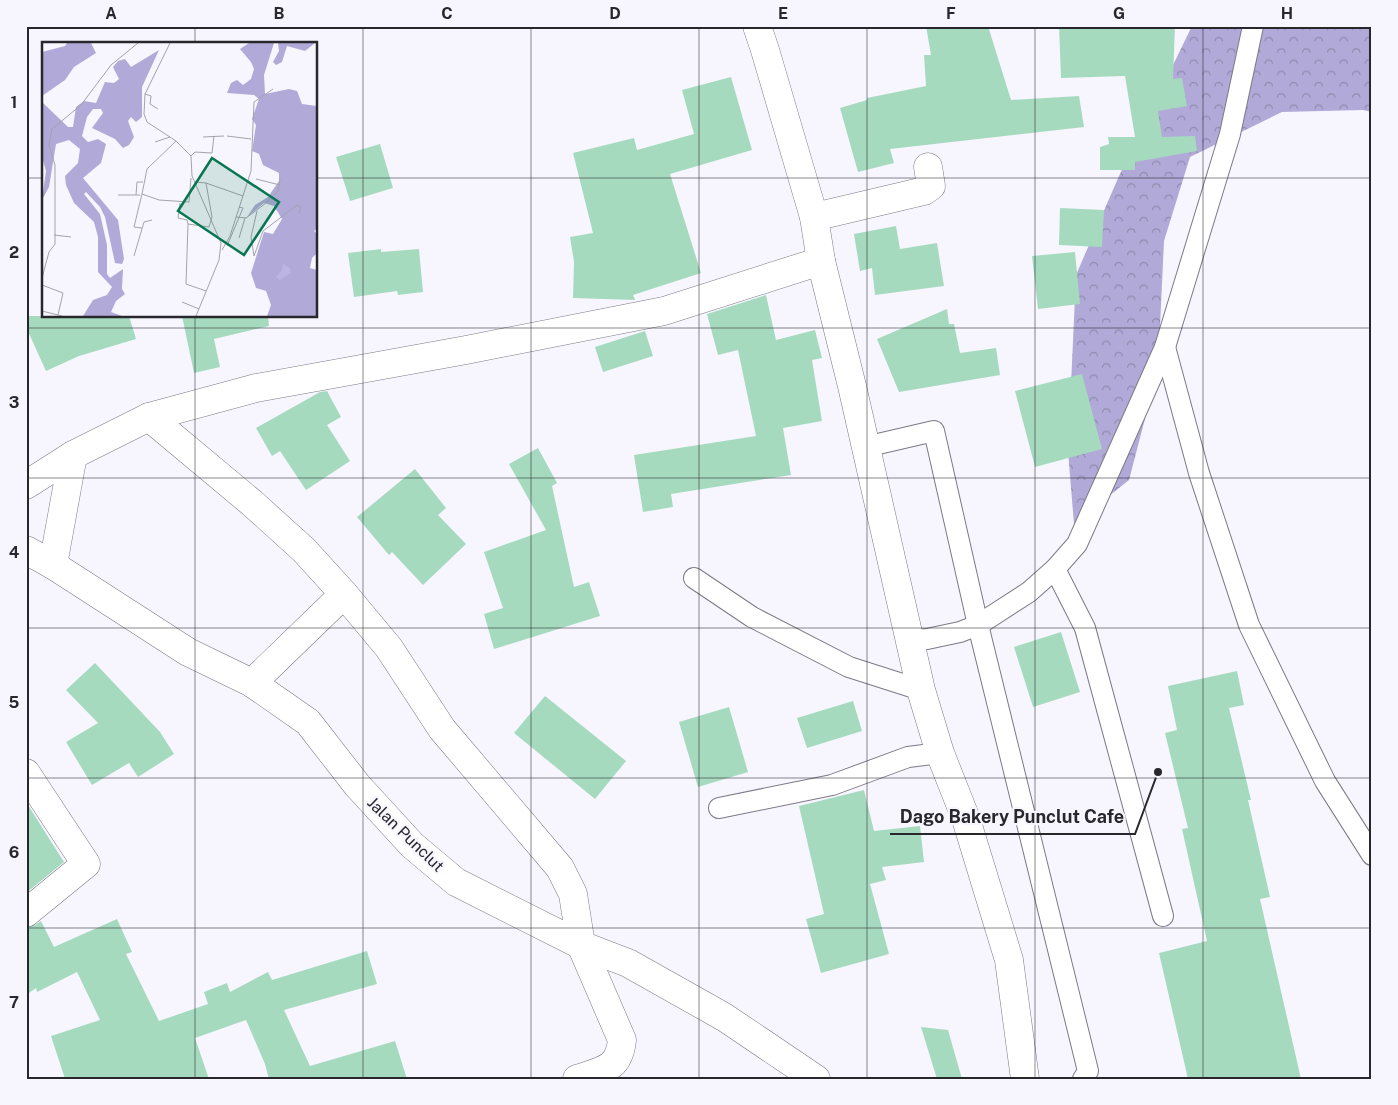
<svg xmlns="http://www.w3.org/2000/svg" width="1398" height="1105" viewBox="0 0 1398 1105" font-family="'Public Sans',sans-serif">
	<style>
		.forest { fill: url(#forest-crowns) }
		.building { fill: #a6dabf }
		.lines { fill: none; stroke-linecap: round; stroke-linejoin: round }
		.service-casing { stroke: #7b7a86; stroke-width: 22 }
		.minor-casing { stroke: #7b7a86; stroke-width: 29 }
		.secondary-casing { stroke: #7b7a86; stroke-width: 29 }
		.service { stroke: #fff; stroke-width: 20 }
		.minor { stroke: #fff; stroke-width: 28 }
		.secondary { stroke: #fff; stroke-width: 28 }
		.grid { fill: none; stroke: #28272c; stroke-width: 1; stroke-opacity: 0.55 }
		.labels { text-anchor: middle; stroke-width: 4.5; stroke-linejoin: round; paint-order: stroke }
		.street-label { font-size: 16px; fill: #28272c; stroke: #f7f6fe }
		.inset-road { fill: none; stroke: #a4a3aa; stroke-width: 1 }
		.view { fill: #087751; fill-opacity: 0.15; stroke: #087751; stroke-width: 2.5 }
		.inset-edge { fill: none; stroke: #28272c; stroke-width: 2.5 }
		.leader { fill: none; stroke: #28272c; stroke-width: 2 }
		.callout-dot { fill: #28272c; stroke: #f7f6fe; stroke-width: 2 }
		.callout-label { font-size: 18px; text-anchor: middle; font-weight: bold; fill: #28272c; stroke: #f7f6fe; stroke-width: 4.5; stroke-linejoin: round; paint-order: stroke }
		.neatline { fill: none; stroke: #28272c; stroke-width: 2 }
		.grid-label { font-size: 16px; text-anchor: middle; font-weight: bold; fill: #28272c }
	</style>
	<defs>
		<pattern id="forest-crowns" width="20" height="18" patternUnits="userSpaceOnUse" patternTransform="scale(1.25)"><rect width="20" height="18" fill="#b1a9d7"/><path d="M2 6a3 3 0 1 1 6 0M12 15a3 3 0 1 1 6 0" fill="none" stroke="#908aaf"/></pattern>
	</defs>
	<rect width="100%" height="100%" fill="#f7f6fe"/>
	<!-- forest -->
	<polygon class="forest" points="1192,26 1372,26 1372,112 1363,110 1282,112 1190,157 1164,241 1158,369 1129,480 1074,524 1068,451 1076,275 1119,176"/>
	<!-- building -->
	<g class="building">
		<polygon points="926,26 988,26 1011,100 1079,96 1084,127 890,149 894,163 858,172 840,108 867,100 867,98 926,86 924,55 931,55"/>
		<polygon points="1059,26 1175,26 1173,79 1182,78 1187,106 1158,111 1162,137 1195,136 1197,151 1135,162 1135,170 1100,170 1100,147 1109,144 1108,137 1135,137 1125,76 1061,78"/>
		<polygon points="731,77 752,150 670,174 701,273 633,295 635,300 573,298 574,262 570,237 593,233 573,153 634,138 637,150 694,134 682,90"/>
		<polygon points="380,144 393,188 350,201 336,157"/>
		<polygon points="1060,208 1104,210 1102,247 1059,245"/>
		<polygon points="896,226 900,249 937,243 944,286 875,295 872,268 860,271 854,234"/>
		<polygon points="381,249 381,252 419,249 423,292 398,295 397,291 354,297 348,253"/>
		<polygon points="1075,252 1080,304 1038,309 1032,256"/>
		<polygon points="766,295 776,340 815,330 822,358 812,360 822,421 783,428 791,475 671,494 673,507 643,512 634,455 756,436 738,350 718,355 707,314"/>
		<polygon points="947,309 949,324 954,324 960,353 996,348 1000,375 899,392 877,339"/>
		<polygon points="26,316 129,316 136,339 79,356 46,371 26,327"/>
		<polygon points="182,316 268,316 269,326 214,339 220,367 194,373"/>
		<polygon points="645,331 653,356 603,372 595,347"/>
		<polygon points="1082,374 1102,449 1035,467 1015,391"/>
		<polygon points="327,391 341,417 327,425 350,461 306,490 280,451 272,456 256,428 320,392"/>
		<polygon points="538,448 557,483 552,486 574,587 589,582 600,616 494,649 484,614 503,608 484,552 546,530 509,464"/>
		<polygon points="415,469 446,508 438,515 466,544 423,585 392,552 389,555 357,517"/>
		<polygon points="1061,632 1080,692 1033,707 1014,647"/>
		<polygon points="95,663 160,732 174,754 138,777 129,763 92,785 66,742 98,723 66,690"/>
		<polygon points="1237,671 1244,705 1229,708 1251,800 1248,800 1270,897 1260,899 1301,1079 1188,1079 1159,953 1207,941 1182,829 1188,828 1165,733 1177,730 1168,686"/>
		<polygon points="545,696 626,761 595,799 514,733"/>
		<polygon points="853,701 862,731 807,748 797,718"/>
		<polygon points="729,707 748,772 698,787 679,722"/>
		<polygon points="864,790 874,831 920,826 924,862 882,867 886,880 870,884 889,954 821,973 806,919 824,914 799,806"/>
		<polygon points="26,802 64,862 26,893"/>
		<polygon points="117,919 132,952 126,954 159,1021 208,1004 204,992 227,983 230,992 268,972 272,980 367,951 377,984 284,1010 310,1066 395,1041 407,1079 269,1079 265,1064 246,1020 195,1038 209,1079 65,1079 51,1036 100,1020 77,972 37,992 36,988 26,995 26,928 35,925 41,921 54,947"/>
		<polygon points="921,1027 948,1030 962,1079 937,1079"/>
	</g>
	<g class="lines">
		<defs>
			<g id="service">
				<polyline points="1165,347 1199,473 1249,625 1325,781 1372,855"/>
				<polyline points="865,447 934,431 978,625 1088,1071 1083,1079"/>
				<polyline points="1055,569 1085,628 1163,916"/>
				<polyline points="694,578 752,617 849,667 921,690"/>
				<polyline points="910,640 927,639 960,632 978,625 1029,592 1055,569 1077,544 1165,347 1230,134 1253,26"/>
				<polyline points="719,808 832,785 908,757 940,753"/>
			</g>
			<g id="minor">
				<polyline points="757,26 765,50 814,217 821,261 852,386 921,690 940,753 966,819 1009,960 1025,1079"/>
				<polyline points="814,217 924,191 931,186 928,167"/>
				<path d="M149,417l103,86 52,47 40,44 45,54 53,81 118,139 13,26 8,51 41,95c-3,30 -20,30 -45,39"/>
				<polyline points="26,485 73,455 149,417 256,388 466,350 664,311 821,261"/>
				<polyline points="53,565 73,455"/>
				<polyline points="252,683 344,594"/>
				<polyline points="26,773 86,864 26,913"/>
			</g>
			<polyline id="secondary" points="26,550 53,565 188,652 252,683 308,722 357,785 412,845 456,882 581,945 628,963 724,1017 816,1079"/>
		</defs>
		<!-- service casing -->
		<use href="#service" class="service-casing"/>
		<!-- minor casing -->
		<use href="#minor" class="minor-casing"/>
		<!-- secondary casing -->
		<use href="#secondary" class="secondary-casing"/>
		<!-- service -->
		<use href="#service" class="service"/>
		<!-- minor -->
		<use href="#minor" class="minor"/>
		<!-- secondary -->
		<use href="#secondary" class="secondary"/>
	</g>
	<!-- grid -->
	<path class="grid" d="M195,26v18M363,26v1053M531,26v1053M699,26v1053M867,26v1053M1035,26v1053M1203,26v1053M26,178h18M316,178h1056M195,316v763M26,328h1346M26,478h1346M26,628h1346M26,778h1346M26,928h1346"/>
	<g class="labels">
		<!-- street labels -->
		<g class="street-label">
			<text transform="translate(406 834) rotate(44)" y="6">Jalan Punclut</text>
		</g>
	</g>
	<!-- overview -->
	<g transform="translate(42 42)">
		<rect width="275" height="275" fill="#f7f6fe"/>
		<path d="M25,1h24l5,10 -22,14 -9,13 -23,16v-44l23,-6zM207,1h25l-10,32 1,19 24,-5 8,2 5,13 15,2v122l-3,3 3,3v19l-5,5 -2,10 7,2v46h-50l4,-11 -5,-14 -10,-3 -5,-15 13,-41 9,2 9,-15 -8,-13 -10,-3 -17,14 8,-12 13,-8 11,-16v-8l-16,-8 -4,-11 -7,-3 4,-26 -4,-6 7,-20 -5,-4 -27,-2 4,-10 6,-3 6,5 8,-6 3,-10 -3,-7 -11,-13zM236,1h37l-10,8 -18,-5 -5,16 -6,3 -3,-3 6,-11zM117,8l-17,37v30l-6,5 -5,-5 -3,4 6,16 -5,8 -6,3 -8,-9 -23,-11 11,-15 -2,-4h-8l-6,8 -5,19 6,6 10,-3 8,5 -5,19 -18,15 35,42 6,39 -2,5 -7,-1 -10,-46 -5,-10 -14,-15 -2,2 16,20 7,31v29l3,4 13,-9 -1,20 3,5 -9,7 -5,11 11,4h-39l10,-16 14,-5 5,-8 -14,-15v-35l-4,-15 -20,-19 -8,-18 -1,-9 13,-13 2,-14 -11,-9 -13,4 -7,43 -7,13 4,-29 -4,-14v-55l26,25h5l3,-20 8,-6 12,2 9,-21 9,1 5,-4 -6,-12 5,-6 7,-2 6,8z" fill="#b1a9d7"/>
		<path d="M241,222l7,4 1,5 -11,7 -4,-3 6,-7z" fill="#bcb5e3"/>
		<path class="inset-road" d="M128,1l-25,51 -1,20 3,8 29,19 15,15 1,20 29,67 -2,17 -23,56M103,52l6,2 -1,8 8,5M185,94l24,3M161,95l21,-1M134,99l-29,28 -5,25 17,6 30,2 2,-24M113,100l15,-5M149,114l4,-4 17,1 2,-17M214,137l24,6M153,140l11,1 37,13M76,153h22M94,153l1,-13h6M138,161l-2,15 9,2 1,4 -2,60 20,7M215,169l-6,26 3,19 9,-25 34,-26 4,2 -2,6M194,175l10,1 20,-15 12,-12 2,-12M146,182l21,3 3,-10 -6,-34M100,186l-8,-1 8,-33M12,193l17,2M197,196l6,-20M185,204l16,-38 -4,-1M180,208l8,-14 21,-65 3,-69 19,-13M92,214l10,-34 8,-2M0,236l7,-26 6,-8v-79l-6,-20 3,-16 29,-24 30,-40 27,-22M0,243l21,8 -5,22M140,260l17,7M0,269l20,5"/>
		<path class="view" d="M170,116l67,44 -35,53 -66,-44z"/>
		<rect width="275" height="275" class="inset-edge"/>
	</g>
	<!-- callouts -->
	<path class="leader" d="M1158 772L1135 834H890"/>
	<circle class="callout-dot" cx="1158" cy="772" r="5"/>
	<g class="callout-label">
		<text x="1012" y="823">Dago Bakery Punclut Cafe</text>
	</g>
	<!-- border -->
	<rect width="1398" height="1105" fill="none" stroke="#f7f6fe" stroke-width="55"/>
	<rect x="28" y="28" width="1342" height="1050" class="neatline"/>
	<g class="grid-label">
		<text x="111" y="19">A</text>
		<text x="279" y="19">B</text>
		<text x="447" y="19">C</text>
		<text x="615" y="19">D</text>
		<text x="783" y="19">E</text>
		<text x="951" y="19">F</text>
		<text x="1119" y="19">G</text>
		<text x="1287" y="19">H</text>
		<text x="14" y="108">1</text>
		<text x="14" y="258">2</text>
		<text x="14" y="408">3</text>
		<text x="14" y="558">4</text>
		<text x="14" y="708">5</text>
		<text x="14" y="858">6</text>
		<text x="14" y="1008">7</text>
	</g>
</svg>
